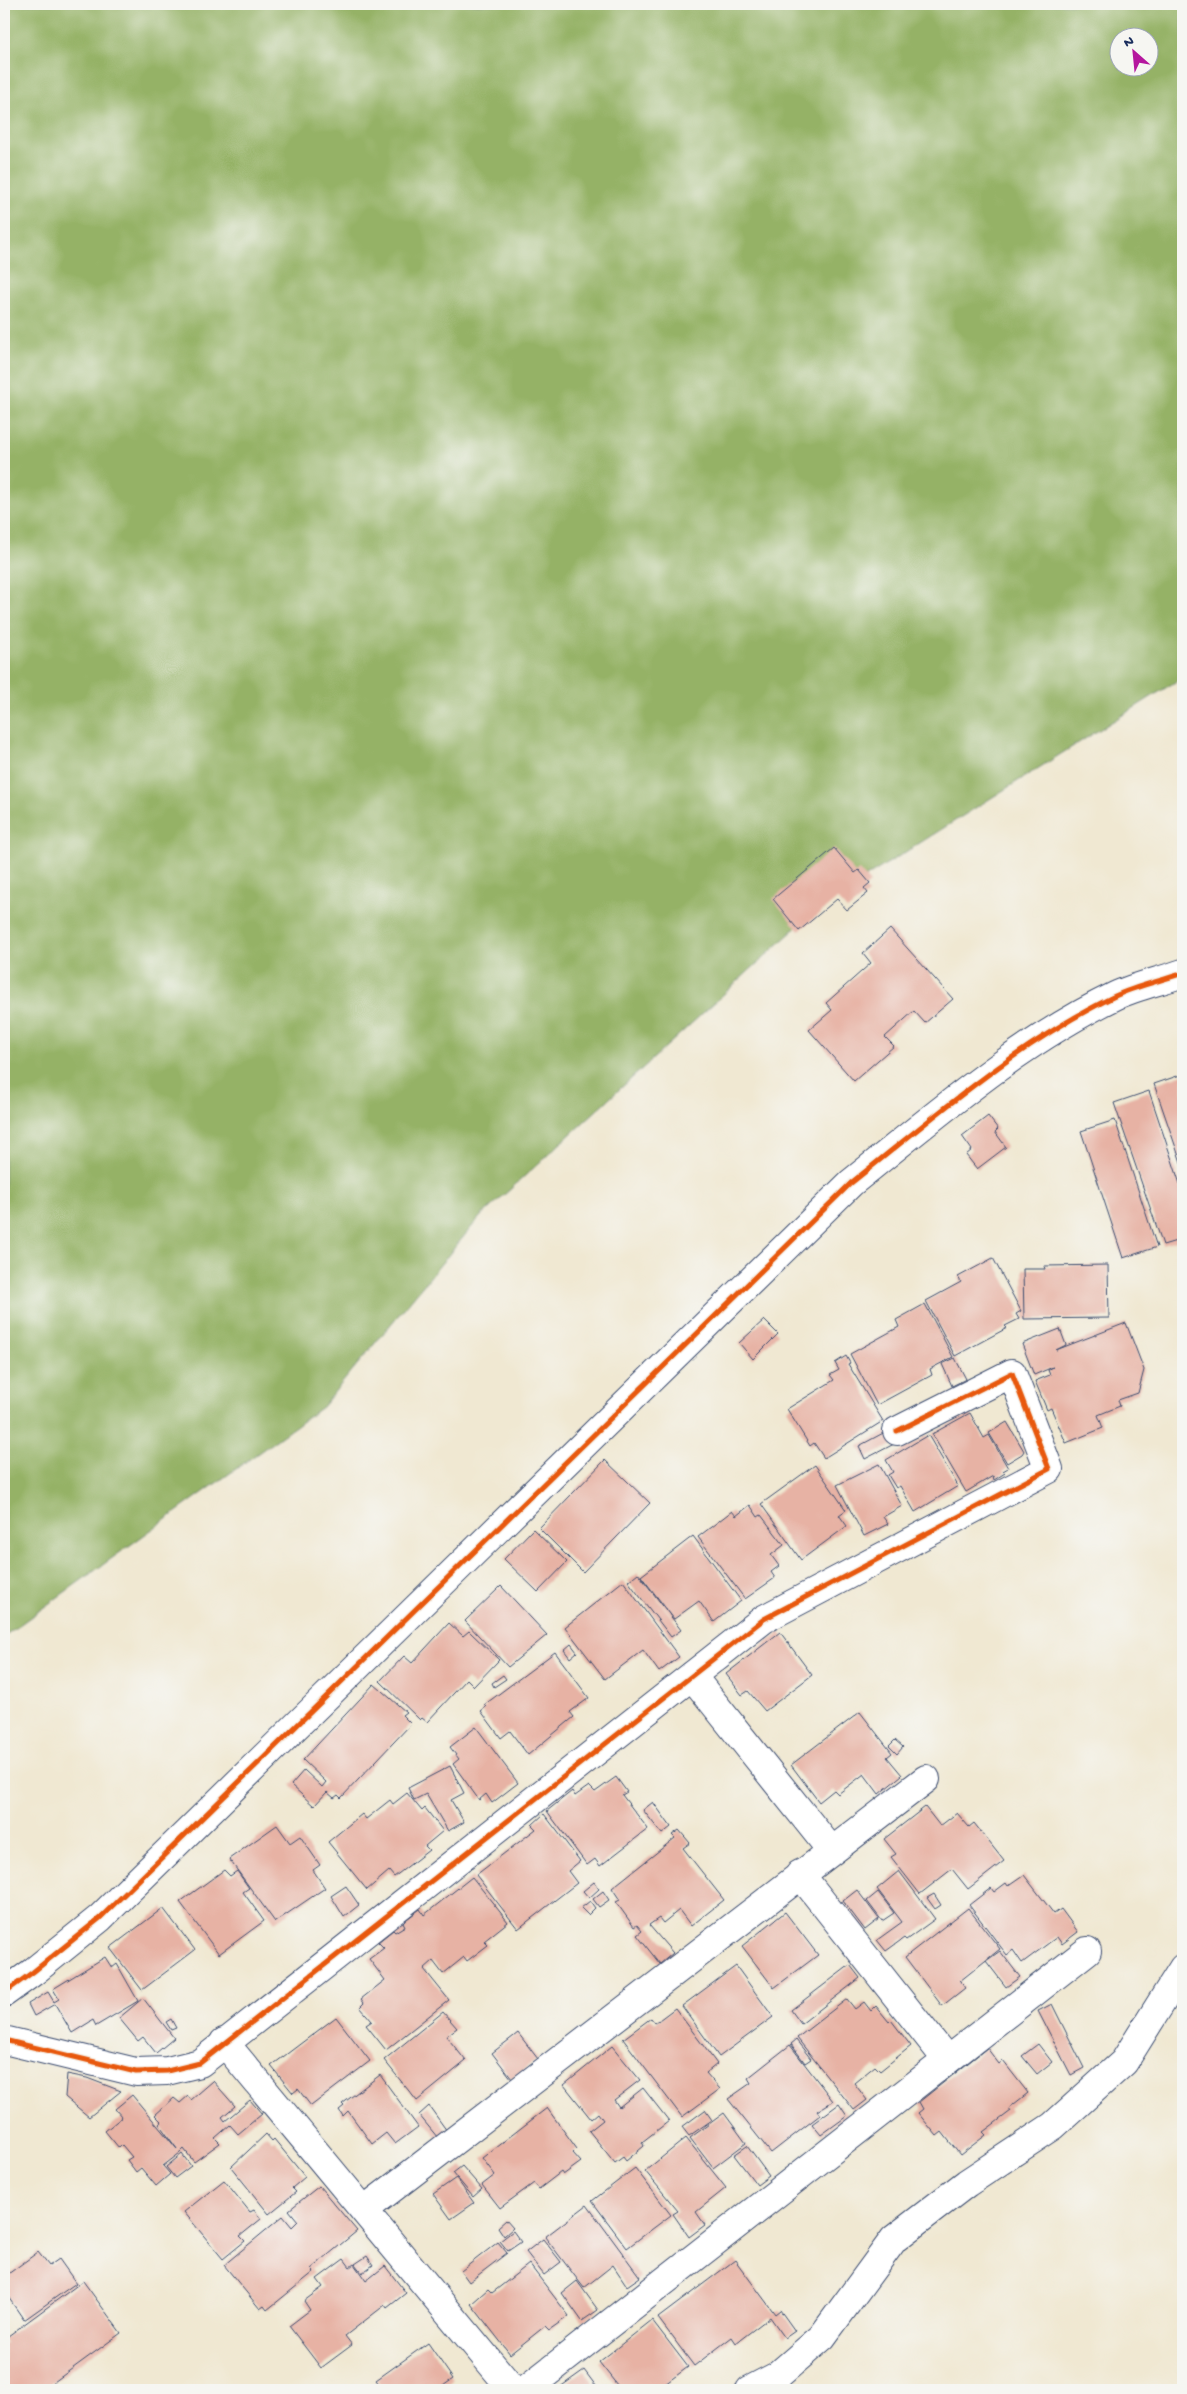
<svg xmlns="http://www.w3.org/2000/svg" width="1187" height="2394" viewBox="0 0 1187 2394" font-family="'Gochi Hand',sans-serif">
	<style>
		.forest { fill: #95b266; stroke: #587062; fill-rule: evenodd }
		.building { fill: #e7b2a4 }
		.lines { fill: none; stroke-linecap: round; stroke-linejoin: round }
		.minor-casing { stroke: #3b4b6f; stroke-width: 30 }
		.tertiary-casing { stroke: #3b4b6f; stroke-width: 30 }
		.minor { stroke: #fff; stroke-width: 28 }
		.tertiary { stroke: #fff; stroke-width: 28 }
		.cycleway-casing { stroke: #f6f6f2; stroke-width: 8 }
		.cycleway { stroke: #e8590c; stroke-width: 5 }
	</style>
	<rect width="100%" height="100%" fill="#f6f6f2"/>
	<filter id="ink" filterUnits="userSpaceOnUse"><feTurbulence type="fractalNoise" baseFrequency=".02" numOctaves="2"/><feDisplacementMap in="SourceGraphic" scale="10" xChannelSelector="R" yChannelSelector="G"/><feConvolveMatrix kernelMatrix="1 2 1 2 8 2 1 2 1" color-interpolation-filters="sRGB"/></filter>
	<filter id="wash" filterUnits="userSpaceOnUse"><feTurbulence type="fractalNoise" baseFrequency=".0096" numOctaves="4" result="noise"/><feDisplacementMap in="SourceGraphic" scale="20" xChannelSelector="R" yChannelSelector="G"/><feGaussianBlur stdDeviation="1.12" result="paint"/><feColorMatrix in="noise" values="0 0 0 0 0 0 0 0 0 0 0 0 0 0 0 0 0 1.4 0 .05"/><feComposite in="paint" operator="in"/></filter>
	<g filter="url(#wash)">
		<rect width="100%" height="100%" fill="#f0e8d2"/>
		<!-- forest -->
		<path class="forest" d="M4,4h1179v673l-363,229 -340,311 -158,190 -318,229zM1120,38h30v30h-30z"/>
		<g id="blocks">
			<!-- building -->
			<g class="building">
				<polygon points="834,848 855,873 859,870 870,883 864,888 868,893 847,910 837,899 799,931 773,899"/>
				<polygon points="890,929 953,999 925,1023 914,1011 885,1037 894,1046 854,1081 809,1030 832,1010 826,1003 871,963 863,953"/>
				<polygon points="1183,1074 1183,1168 1154,1084"/>
				<polygon points="1149,1091 1183,1193 1183,1239 1163,1245 1114,1103"/>
				<polygon points="988,1116 998,1129 995,1132 1006,1147 977,1169 966,1155 972,1150 962,1136"/>
				<polygon points="1115,1120 1157,1247 1123,1258 1081,1131"/>
				<polygon points="993,1258 1021,1311 1016,1314 1019,1319 1005,1326 1007,1328 955,1356 926,1301 961,1282 958,1277"/>
				<polygon points="1108,1265 1109,1318 1024,1319 1023,1269 1045,1269 1044,1266"/>
				<polygon points="925,1304 953,1357 930,1369 932,1375 877,1405 850,1354 899,1327 896,1320"/>
				<polygon points="764,1320 778,1334 753,1359 739,1343"/>
				<polygon points="1126,1323 1144,1370 1138,1393 1118,1400 1120,1406 1098,1415 1103,1428 1066,1443 1051,1408 1047,1410 1035,1381 1050,1375 1048,1370 1053,1367 1034,1375 1022,1344 1060,1329 1066,1345 1056,1350"/>
				<polygon points="846,1356 850,1363 848,1364 883,1421 824,1458 814,1443 810,1446 787,1409 834,1380 830,1375 839,1370 835,1363"/>
				<polygon points="955,1358 966,1379 952,1386 942,1364"/>
				<polygon points="970,1413 984,1438 989,1435 1008,1468 1003,1471 1005,1473 994,1480 993,1476 966,1492 932,1434"/>
				<polygon points="1007,1422 1024,1451 1022,1454 1007,1463 989,1433"/>
				<polygon points="887,1431 894,1444 865,1459 859,1446"/>
				<polygon points="928,1435 958,1486 915,1512 900,1486 896,1488 888,1475 893,1472 886,1460"/>
				<polygon points="605,1460 650,1503 583,1572 539,1528"/>
				<polygon points="879,1464 902,1506 883,1517 888,1524 864,1536 837,1485"/>
				<polygon points="815,1465 846,1510 839,1515 847,1526 801,1560 761,1504"/>
				<polygon points="750,1505 758,1517 761,1515 784,1545 771,1555 779,1566 771,1572 775,1578 745,1599 698,1537 732,1511 736,1516"/>
				<polygon points="533,1529 567,1562 538,1592 504,1559"/>
				<polygon points="693,1536 741,1601 714,1622 699,1601 674,1619 641,1576"/>
				<polygon points="638,1573 681,1630 671,1637 628,1581"/>
				<polygon points="623,1581 679,1657 659,1672 643,1650 605,1679 565,1627"/>
				<polygon points="501,1586 547,1635 508,1667 465,1621"/>
				<polygon points="449,1623 463,1636 469,1631 499,1660 474,1686 467,1679 427,1722 422,1718 420,1720 380,1681 404,1656 412,1663"/>
				<polygon points="780,1632 812,1675 765,1711 748,1691 742,1695 726,1674"/>
				<polygon points="571,1644 577,1652 570,1658 564,1650"/>
				<polygon points="555,1652 589,1698 570,1712 574,1717 528,1755 510,1731 501,1738 481,1711 486,1707 484,1705"/>
				<polygon points="503,1675 506,1679 494,1687 492,1683"/>
				<polygon points="374,1684 406,1712 402,1715 411,1724 341,1798 338,1795 334,1798 327,1792 314,1806 291,1785 304,1770 322,1787 326,1782 303,1760"/>
				<polygon points="860,1712 892,1753 887,1757 902,1775 879,1794 864,1774 838,1794 834,1790 819,1802 791,1765"/>
				<polygon points="476,1727 518,1783 492,1803 486,1794 479,1800 453,1764 459,1759 450,1747"/>
				<polygon points="895,1740 903,1747 897,1754 889,1746"/>
				<polygon points="450,1766 464,1793 451,1800 464,1822 448,1831 426,1794 414,1800 408,1788"/>
				<polygon points="616,1777 627,1792 622,1795 648,1829 600,1866 595,1859 587,1865 547,1811 572,1791 575,1796 589,1786 595,1792"/>
				<polygon points="407,1793 422,1811 425,1808 443,1831 425,1846 429,1850 394,1877 389,1871 367,1890 328,1842 362,1814 366,1819 390,1800 393,1804"/>
				<polygon points="653,1802 671,1827 662,1834 643,1810"/>
				<polygon points="925,1807 940,1826 957,1813 969,1827 974,1823 1004,1861 968,1889 952,1869 920,1894 891,1857 896,1854 884,1839"/>
				<polygon points="544,1814 580,1861 568,1871 577,1883 518,1929 476,1875 536,1829 532,1825"/>
				<polygon points="277,1825 290,1843 300,1836 320,1865 313,1870 325,1888 275,1922 229,1859"/>
				<polygon points="679,1830 690,1843 683,1848 724,1900 691,1926 679,1910 663,1923 659,1918 649,1925 673,1953 660,1964 637,1935 642,1931 637,1925 634,1927 616,1902 620,1900 612,1888 675,1838 672,1835"/>
				<polygon points="224,1870 230,1876 237,1871 249,1888 243,1892 264,1921 219,1954 180,1902"/>
				<polygon points="899,1871 935,1919 906,1940 904,1938 886,1951 877,1940 902,1922 877,1889"/>
				<polygon points="1024,1875 1054,1914 1061,1909 1078,1932 1062,1944 1057,1937 1022,1963 1013,1950 1007,1955 969,1905 991,1888 994,1892 1006,1883 1008,1886"/>
				<polygon points="472,1877 508,1922 484,1941 488,1945 467,1961 464,1957 443,1974 433,1961 424,1969 449,2000 386,2050 366,2025 372,2021 360,2007 364,2003 361,1999 385,1980 369,1959 384,1948 378,1942 393,1930 395,1932 405,1926 403,1922 420,1909 424,1915"/>
				<polygon points="594,1882 599,1889 589,1898 583,1891"/>
				<polygon points="346,1886 359,1905 344,1917 331,1896"/>
				<polygon points="857,1890 879,1919 865,1930 843,1901"/>
				<polygon points="603,1891 609,1900 599,1907 593,1899"/>
				<polygon points="878,1892 894,1913 882,1921 867,1901"/>
				<polygon points="934,1894 941,1905 935,1909 927,1898"/>
				<polygon points="590,1901 595,1908 588,1915 581,1908"/>
				<polygon points="163,1908 195,1950 142,1990 110,1948"/>
				<polygon points="968,1908 1000,1949 960,1981 965,1988 942,2006 905,1957"/>
				<polygon points="785,1912 818,1955 774,1988 742,1946"/>
				<polygon points="1000,1951 1020,1977 1006,1987 986,1961"/>
				<polygon points="105,1957 112,1968 117,1964 138,2001 96,2026 93,2020 72,2033 55,2004 34,2016 28,2004 48,1992 54,2002 59,1999 53,1989"/>
				<polygon points="850,1965 860,1978 801,2024 791,2010"/>
				<polygon points="736,1966 773,2017 719,2057 682,2006"/>
				<polygon points="143,1998 174,2038 156,2053 143,2037 138,2041 119,2018"/>
				<polygon points="847,1999 855,2009 864,2002 871,2011 876,2006 889,2022 891,2020 911,2046 880,2071 875,2066 854,2083 867,2100 854,2110 797,2038"/>
				<polygon points="1052,2004 1084,2068 1071,2075 1038,2011"/>
				<polygon points="675,2008 717,2064 706,2073 720,2089 682,2117 623,2039 651,2018 655,2023"/>
				<polygon points="443,2012 457,2028 446,2036 466,2061 417,2101 384,2060"/>
				<polygon points="336,2017 370,2061 311,2106 298,2089 293,2093 271,2066"/>
				<polygon points="171,2019 176,2028 171,2030 166,2022"/>
				<polygon points="518,2033 538,2059 512,2079 492,2053"/>
				<polygon points="796,2040 811,2059 805,2063 791,2044"/>
				<polygon points="1038,2044 1052,2062 1037,2074 1022,2056"/>
				<polygon points="790,2045 833,2101 817,2111 820,2115 771,2153 728,2099 751,2083 748,2078"/>
				<polygon points="612,2046 640,2080 614,2100 619,2107 643,2088 669,2121 642,2142 644,2146 626,2161 623,2157 615,2163 589,2131 603,2120 598,2113 591,2119 564,2085"/>
				<polygon points="987,2048 999,2064 1003,2061 1028,2093 1009,2108 1011,2111 983,2132 986,2135 960,2155 942,2132 937,2136 918,2113 923,2109 919,2102"/>
				<polygon points="67,2074 87,2078 121,2091 89,2117 65,2097"/>
				<polygon points="380,2075 418,2127 395,2144 386,2133 372,2144 348,2111 343,2116 339,2110 344,2106 342,2104"/>
				<polygon points="213,2081 235,2106 222,2117 225,2121 250,2100 262,2114 238,2134 230,2125 215,2138 220,2143 194,2162 184,2149 180,2153 163,2166 170,2174 156,2186 141,2168 136,2172 127,2160 132,2157 122,2145 119,2148 105,2131 122,2117 115,2109 132,2095 177,2149 159,2124 162,2122 155,2115 174,2098 180,2103 188,2096 191,2100"/>
				<polygon points="839,2104 847,2116 821,2135 812,2124"/>
				<polygon points="429,2106 447,2131 438,2138 419,2115"/>
				<polygon points="547,2108 577,2149 573,2153 581,2162 563,2175 561,2172 539,2189 534,2183 500,2208 482,2185 495,2175 482,2158"/>
				<polygon points="705,2110 712,2120 689,2136 682,2127"/>
				<polygon points="724,2113 746,2143 713,2168 690,2138"/>
				<polygon points="266,2134 272,2141 274,2139 305,2177 292,2188 296,2192 269,2214 231,2167"/>
				<polygon points="686,2138 726,2188 696,2212 705,2225 689,2237 673,2214 678,2211 645,2171"/>
				<polygon points="747,2146 769,2176 757,2185 734,2155"/>
				<polygon points="182,2154 191,2166 175,2178 166,2167"/>
				<polygon points="462,2166 482,2189 473,2197 453,2173"/>
				<polygon points="635,2168 671,2215 627,2248 592,2201"/>
				<polygon points="456,2178 474,2203 451,2219 433,2194"/>
				<polygon points="224,2180 250,2212 254,2210 261,2219 240,2236 245,2241 223,2259 184,2212"/>
				<polygon points="319,2186 357,2231 311,2269 314,2272 267,2310 264,2306 260,2309 224,2265 283,2216 292,2227 298,2221 289,2210"/>
				<polygon points="587,2205 640,2277 627,2286 613,2265 584,2288 545,2237"/>
				<polygon points="506,2220 513,2228 504,2236 498,2227"/>
				<polygon points="513,2231 521,2242 508,2251 500,2241"/>
				<polygon points="543,2239 561,2262 544,2275 526,2252"/>
				<polygon points="498,2242 507,2253 469,2282 461,2271"/>
				<polygon points="38,2252 49,2266 59,2259 76,2283 24,2320 4,2291 4,2277"/>
				<polygon points="367,2256 373,2265 362,2273 355,2264"/>
				<polygon points="344,2259 350,2267 354,2264 366,2281 385,2266 406,2293 387,2308 385,2305 345,2336 352,2345 321,2368 289,2326 310,2310 304,2301 323,2287 317,2279"/>
				<polygon points="735,2260 775,2314 780,2310 795,2331 785,2338 770,2317 736,2343 732,2337 694,2366 658,2318"/>
				<polygon points="529,2264 569,2316 549,2330 545,2326 510,2354 471,2304 488,2289 492,2293"/>
				<polygon points="83,2281 121,2333 43,2390 4,2390 4,2345 7,2342 4,2339"/>
				<polygon points="577,2281 598,2310 582,2321 562,2293"/>
				<polygon points="652,2320 688,2367 657,2390 649,2388 646,2390 621,2390 599,2362"/>
				<polygon points="428,2343 453,2379 437,2390 384,2390 376,2380"/>
				<polygon points="584,2370 599,2390 556,2390"/>
			</g>
		</g>
	</g>
	<g filter="url(#ink)">
		<use href="#blocks" fill-opacity="0" stroke="#3b4b6f" stroke-width="1"/>
		<g class="lines">
			<defs>
				<g id="minor">
					<polyline points="692,1676 831,1850"/>
					<polyline points="800,1874 947,2060"/>
					<polyline points="4,2040 136,2072 167,2071 200,2063 764,1619 1049,1469 1012,1373 897,1431"/>
					<polyline points="224,2042 513,2390"/>
					<polyline points="364,2210 926,1779"/>
					<polyline points="525,2390 1087,1951"/>
					<polyline points="750,2390 777,2376 822,2337 894,2239 967,2183 1053,2126 1124,2062 1183,1968"/>
				</g>
				<path id="tertiary" d="M4,1993l29,-21 67,-54 751,-735c84,-67 167,-140 264,-187 21,-10 46,-15 68,-23"/>
			</defs>
			<!-- minor casing -->
			<use href="#minor" class="minor-casing"/>
			<!-- tertiary casing -->
			<use href="#tertiary" class="tertiary-casing"/>
			<!-- minor -->
			<use href="#minor" class="minor"/>
			<!-- tertiary -->
			<use href="#tertiary" class="tertiary"/>
			<defs>
				<g id="cycleway">
					<path d="M4,1993l29,-21 67,-54 751,-735c84,-67 167,-140 264,-187 21,-10 46,-15 68,-23"/>
					<polyline points="4,2040 136,2072 167,2071 200,2063 764,1619 1049,1469 1012,1373 897,1431"/>
				</g>
			</defs>
			<!-- cycleway casing -->
			<use href="#cycleway" class="cycleway-casing"/>
			<!-- cycleway -->
			<use href="#cycleway" class="cycleway"/>
		</g>
	</g>
	<!-- margin -->
	<rect width="1187" height="2394" fill="none" stroke="#f6f6f2" stroke-width="20"/>
	<!-- north arrow -->
	<g transform="translate(1134 52) rotate(333)"><circle r="24" fill="#f6f6f2" stroke="#9ea6b7"/>
	<path d="M0-4L9 19L0 12L-9 19Z" fill="#b5179e"/>
	<text y="-8" font-size="14" font-weight="bold" text-anchor="middle" fill="#1b2f5e">N</text>
	</g>
</svg>
